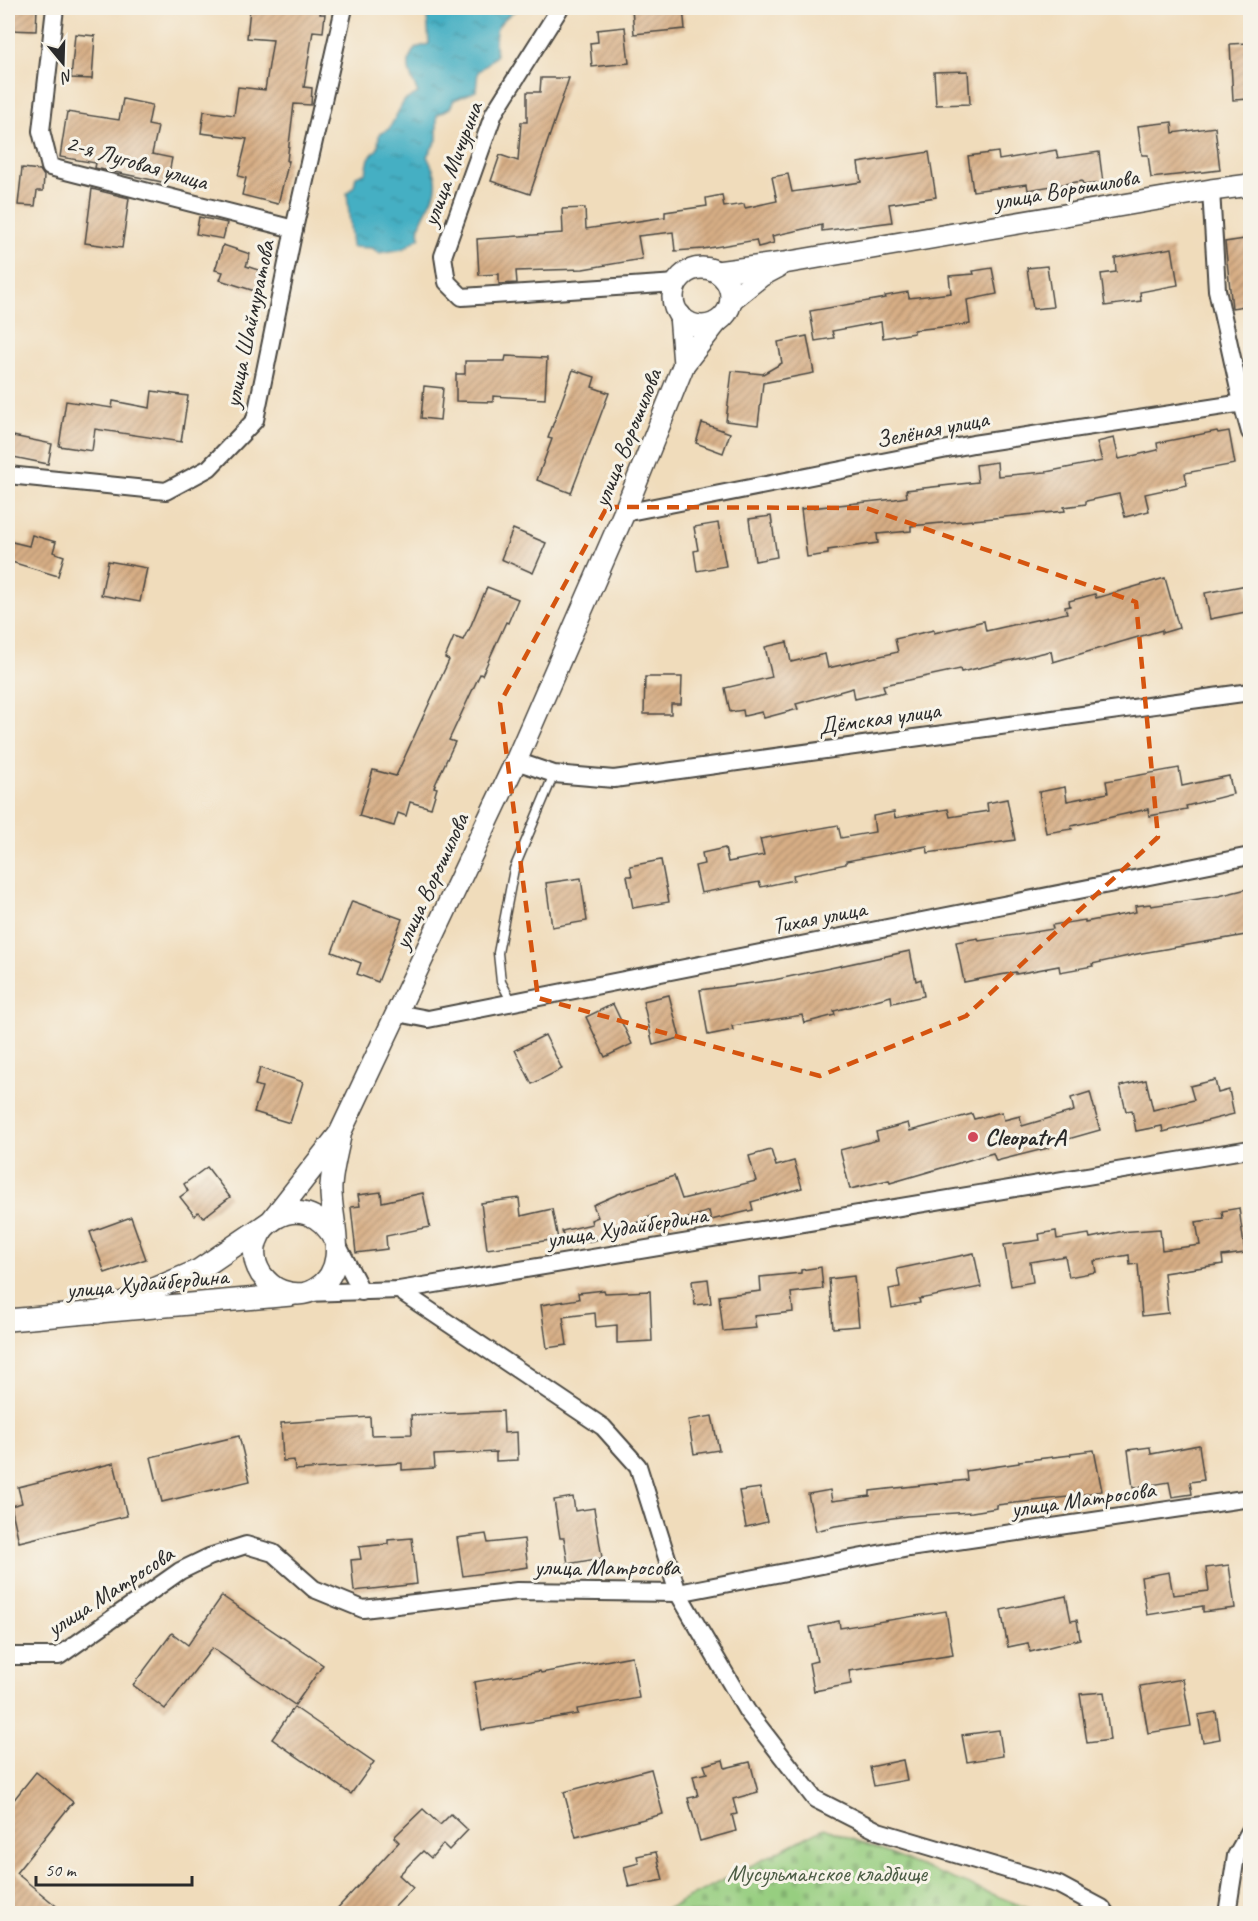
<svg xmlns="http://www.w3.org/2000/svg" width="1258" height="1921" viewBox="0 0 1258 1921" font-family="Caveat,sans-serif">
	<style>
		.cemetery { fill: url(#cemetery-stones); stroke: #617c56; stroke-width: 1.5 }
		.water { fill: url(#water-ripples); stroke: #386d77; stroke-width: 1.5 }
		.building { fill: url(#building-hatch) }
		.lines { fill: none; stroke-linecap: round; stroke-linejoin: round }
		.service-casing { stroke: #494641; stroke-width: 11 }
		.minor-casing { stroke: #494641; stroke-width: 20 }
		.tertiary-casing { stroke: #494641; stroke-width: 24 }
		.service { stroke: #fff; stroke-width: 8 }
		.minor { stroke: #fff; stroke-width: 16 }
		.tertiary { stroke: #fff; stroke-width: 21 }
		.marked { fill: none; stroke: #d5540f; stroke-width: 4.5; stroke-dasharray: 12 8; stroke-linejoin: round }
		.poi-dot { fill: #d1495b; stroke: #f7f3e8; stroke-width: 2 }
		.labels { text-anchor: middle; stroke-width: 6; stroke-linejoin: round; paint-order: stroke }
		.street-label { font-size: 24px; fill: #2b2b2b; stroke: #f7f3e8 }
		.poi-label { font-size: 24px; font-weight: bold; fill: #2b2b2b; stroke: #f7f3e8; text-anchor: start }
		.park-label { font-size: 24px; fill: #4b5c44; stroke: #f7f3e8 }
	</style>
	<defs>
		<pattern id="cemetery-stones" width="16" height="16" patternUnits="userSpaceOnUse" patternTransform="scale(1.5)"><rect width="16" height="16" fill="#97ce80"/><path d="M2 7V4a2 2 0 0 1 4 0v3zM10 15v-3a2 2 0 0 1 4 0v3z" fill="#82b16f"/></pattern>
		<pattern id="water-ripples" width="26" height="14" patternUnits="userSpaceOnUse" patternTransform="scale(1.5)"><rect width="26" height="14" fill="#45afc3"/><path d="M2 4q2-2 4 0t4 0M15 11q2-2 4 0t4 0" fill="none" stroke="#3a8f9f"/></pattern>
		<pattern id="building-hatch" width="6" height="6" patternUnits="userSpaceOnUse" patternTransform="scale(1.5)"><rect width="6" height="6" fill="#d7ae85"/><path d="M-1 1l2-2M0 6l6-6M5 7l2-2" fill="none" stroke="#af8e6d"/></pattern>
	</defs>
	<rect width="100%" height="100%" fill="#f7f3e8"/>
	<filter id="ink" filterUnits="userSpaceOnUse"><feTurbulence type="fractalNoise" baseFrequency=".0167" numOctaves="2"/><feDisplacementMap in="SourceGraphic" scale="12" xChannelSelector="R" yChannelSelector="G"/><feConvolveMatrix kernelMatrix="1 2 1 2 8 2 1 2 1" color-interpolation-filters="sRGB"/></filter>
	<filter id="wash" filterUnits="userSpaceOnUse"><feTurbulence type="fractalNoise" baseFrequency=".008" numOctaves="4" result="noise"/><feDisplacementMap in="SourceGraphic" scale="24" xChannelSelector="R" yChannelSelector="G"/><feGaussianBlur stdDeviation="1.35" result="paint"/><feColorMatrix in="noise" values="0 0 0 0 0 0 0 0 0 0 0 0 0 0 0 0 0 1.4 0 .05"/><feComposite in="paint" operator="in"/></filter>
	<g filter="url(#wash)">
		<rect width="100%" height="100%" fill="#f0dcbb"/>
		<!-- cemetery -->
		<polygon class="cemetery" points="824,1828 1040,1913 659,1913"/>
		<!-- water -->
		<path class="water" d="M431,8h88c-23,16 -26,19 -23,48l-18,16 -2,19 -22,9 -4,8 -13,7v25l-10,16c3,7 8,15 9,23 4,21 -21,38 -16,58l-17,12 -24,4 -7,-5 -20,-1 -5,-54 7,-7 2,-10 10,-4 3,-14 9,-10 1,-14 10,-5 15,-28 14,-8c-8,-18 -15,-28 -3,-45l14,-4 -2,-29z"/>
		<g id="blocks">
			<!-- building -->
			<g class="building">
				<polygon points="8,8 37,8 36,31 8,30"/>
				<polygon points="250,8 321,8 320,14 325,14 323,32 313,31 304,87 312,88 311,105 294,104 287,161 289,161 278,204 242,195 246,178 238,176 247,139 201,133 204,111 234,115 238,87 265,90 273,40 247,38"/>
				<polygon points="632,8 683,8 685,29 634,34"/>
				<polygon points="625,27 629,63 592,67 590,43 598,42 597,30"/>
				<polygon points="75,34 95,36 92,79 71,78"/>
				<polygon points="1250,43 1250,99 1233,100 1230,44"/>
				<polygon points="968,71 970,104 936,105 934,72"/>
				<polygon points="541,78 569,78 530,194 491,181 500,155 518,161 521,122 527,122 527,92 540,92"/>
				<polygon points="123,99 152,105 148,125 158,127 152,154 172,158 167,183 95,168 96,163 60,157 67,112 119,120"/>
				<polygon points="1172,122 1173,133 1215,127 1220,170 1151,178 1148,155 1142,155 1138,126"/>
				<polygon points="1056,150 1058,158 1099,152 1103,183 1083,185 1082,181 1028,190 1027,184 973,191 968,156 998,152 999,160"/>
				<polygon points="929,152 936,197 889,204 892,222 822,231 822,225 772,236 774,243 758,247 756,240 703,249 675,251 673,232 638,236 642,259 583,269 516,271 517,283 499,284 499,274 479,275 477,239 563,233 562,209 585,208 586,229 665,217 665,212 707,206 706,198 722,195 724,207 744,204 745,208 777,201 772,177 788,174 792,192 861,182 858,163"/>
				<polygon points="22,168 40,170 44,176 43,191 37,191 35,206 18,205"/>
				<polygon points="92,189 129,198 122,248 85,243"/>
				<polygon points="199,217 227,223 223,239 196,234"/>
				<polygon points="1251,238 1251,305 1232,308 1225,242"/>
				<polygon points="223,245 250,254 246,266 267,273 261,293 220,280 223,272 215,270"/>
				<polygon points="1172,248 1178,285 1140,292 1141,301 1105,306 1101,274 1116,272 1115,258"/>
				<polygon points="1047,266 1053,307 1033,309 1027,268"/>
				<polygon points="992,268 997,294 967,300 970,324 914,330 914,333 883,338 881,322 832,331 834,338 815,341 810,311 886,298 885,296 908,292 909,298 951,293 949,276 974,274 973,271"/>
				<polygon points="807,336 814,373 763,383 758,425 726,421 732,371 763,374 782,363 778,342"/>
				<polygon points="506,356 547,358 545,399 493,396 493,402 456,401 456,374 465,374 465,361 505,361"/>
				<polygon points="573,370 595,377 592,387 609,393 571,493 537,480 552,439 548,438"/>
				<polygon points="424,386 443,388 440,420 421,418"/>
				<polygon points="152,391 188,396 181,442 95,429 92,451 59,446 66,401 112,408 113,401 150,408"/>
				<polygon points="702,423 730,433 723,453 696,443"/>
				<polygon points="1217,431 1218,433 1229,431 1235,464 1185,473 1187,485 1145,494 1149,511 1125,517 1119,494 1086,501 1086,504 1064,507 1065,511 911,526 911,531 877,534 878,543 828,550 828,554 807,557 801,509 895,499 907,497 906,490 978,482 976,465 997,462 998,476 1046,472 1102,461 1097,442 1114,438 1119,459 1158,450 1157,443"/>
				<polygon points="8,435 52,444 48,464 8,456"/>
				<polygon points="771,516 777,557 755,561 749,519"/>
				<polygon points="718,523 726,566 697,571 694,551 698,550 694,527"/>
				<polygon points="513,529 546,543 533,573 501,559"/>
				<polygon points="32,535 56,542 53,552 64,556 58,576 8,561 8,541 29,546"/>
				<polygon points="108,561 147,568 140,602 101,595"/>
				<polygon points="1165,578 1179,628 1162,633 1162,630 1053,662 1051,651 961,672 960,669 909,680 883,685 885,692 855,699 853,688 796,704 798,709 764,718 762,712 744,716 743,710 730,712 725,688 772,677 765,647 787,642 791,662 825,654 828,668 898,652 895,639 934,630 934,633 984,621 986,631 1067,613 1065,607 1070,606 1069,601 1095,594 1096,598"/>
				<polygon points="1247,585 1251,611 1210,619 1205,593"/>
				<polygon points="487,587 518,599 508,623 506,622 482,675 480,674 449,740 455,742 434,787 437,788 431,808 410,802 406,816 398,813 394,826 359,816 373,770 396,776 449,660 445,658 454,637 463,640 468,630 469,630"/>
				<polygon points="645,677 682,677 681,704 671,704 671,714 644,714"/>
				<polygon points="1179,768 1182,786 1229,776 1233,794 1186,806 1187,809 1149,816 1148,809 1071,826 1072,829 1046,833 1039,792 1065,787 1067,801 1108,793 1106,781"/>
				<polygon points="1007,799 1015,840 928,853 927,846 846,861 846,864 793,875 794,880 761,887 759,882 701,893 695,866 704,864 702,853 725,848 728,862 764,855 760,839 838,825 841,838 875,832 873,816 894,812 895,818 948,809 950,817 988,811 987,803"/>
				<polygon points="661,860 669,902 633,908 627,876 632,876 630,866"/>
				<polygon points="581,878 587,921 552,927 546,883"/>
				<polygon points="1251,888 1251,934 1142,953 1092,964 1093,966 1060,972 1059,966 1016,974 1016,972 964,982 956,942 978,938 979,941 1053,929 1052,925 1085,920 1085,922 1136,912 1135,906 1150,904 1151,906 1219,896"/>
				<polygon points="352,901 402,919 378,982 357,974 361,963 332,952"/>
				<polygon points="910,951 916,981 921,979 924,996 892,1003 891,996 834,1011 835,1015 804,1023 802,1015 732,1026 733,1030 708,1035 700,990 774,980"/>
				<polygon points="669,995 680,1038 653,1045 643,1001"/>
				<polygon points="613,1004 632,1044 605,1057 586,1017"/>
				<polygon points="545,1035 562,1069 532,1084 515,1050"/>
				<polygon points="260,1068 303,1082 290,1123 254,1112 262,1087 255,1085"/>
				<polygon points="1146,1080 1153,1110 1194,1100 1190,1086 1215,1080 1218,1093 1229,1090 1234,1114 1163,1132 1162,1126 1136,1131 1132,1110 1126,1111 1120,1086"/>
				<polygon points="1090,1092 1100,1130 1047,1145 1048,1148 996,1161 993,1153 890,1183 889,1180 850,1189 840,1150 878,1140 876,1132 908,1123 910,1131 972,1114 974,1119 1002,1112 1004,1120 1020,1116 1022,1126 1074,1111 1071,1098"/>
				<polygon points="771,1150 776,1166 794,1161 802,1188 751,1202 753,1210 711,1220 709,1211 657,1229 652,1216 599,1239 566,1247 562,1231 592,1224 591,1220 598,1217 593,1205 618,1194 674,1176 682,1199 756,1181 749,1156"/>
				<polygon points="207,1167 230,1197 204,1217 198,1212 195,1216 180,1197 188,1191 184,1184"/>
				<polygon points="381,1192 382,1202 423,1193 430,1227 386,1236 387,1249 356,1253 351,1207 360,1206 358,1195"/>
				<polygon points="519,1198 521,1216 552,1209 558,1239 487,1249 481,1203"/>
				<polygon points="1239,1208 1245,1253 1222,1256 1223,1264 1164,1273 1168,1313 1142,1316 1138,1264 1130,1265 1129,1255 1094,1261 1096,1272 1069,1277 1065,1256 1030,1262 1033,1282 1011,1286 1004,1245 1040,1240 1039,1234 1056,1231 1057,1239 1089,1234 1090,1238 1119,1232 1160,1229 1162,1250 1200,1245 1196,1222 1223,1218 1222,1211"/>
				<polygon points="131,1217 146,1259 105,1273 90,1232"/>
				<polygon points="974,1253 981,1287 919,1299 920,1303 892,1308 889,1289 900,1287 897,1269"/>
				<polygon points="821,1267 823,1289 791,1293 793,1312 754,1316 756,1328 723,1331 719,1296 761,1291 760,1277 801,1273 801,1270"/>
				<polygon points="854,1276 859,1326 833,1328 829,1279"/>
				<polygon points="708,1279 711,1303 695,1305 692,1281"/>
				<polygon points="604,1290 605,1293 650,1291 652,1341 617,1343 617,1325 596,1327 595,1313 563,1317 567,1345 547,1348 541,1305 579,1299 578,1293"/>
				<polygon points="503,1411 504,1433 517,1432 518,1460 496,1461 496,1452 434,1455 435,1468 402,1470 402,1463 295,1470 294,1460 283,1461 281,1423 370,1417 371,1435 412,1434 411,1415"/>
				<polygon points="712,1416 719,1450 694,1454 688,1420"/>
				<polygon points="239,1436 250,1481 162,1502 151,1457"/>
				<polygon points="1199,1445 1204,1480 1190,1482 1192,1494 1172,1497 1169,1482 1133,1488 1128,1450 1150,1447 1151,1454"/>
				<polygon points="1094,1450 1102,1491 1068,1497 997,1505 997,1508 972,1512 907,1516 835,1526 816,1531 808,1494 830,1490 832,1501 870,1496 870,1491 967,1480 966,1471 1019,1463 1019,1461 1071,1455 1071,1453"/>
				<polygon points="114,1463 127,1516 19,1542 11,1506 22,1503 18,1487"/>
				<polygon points="760,1488 767,1522 746,1527 739,1491"/>
				<polygon points="573,1497 575,1511 594,1508 602,1558 568,1564 564,1538 560,1538 554,1500"/>
				<polygon points="486,1534 488,1543 524,1539 528,1567 463,1576 457,1538"/>
				<polygon points="412,1538 417,1584 354,1591 351,1560 361,1559 359,1547 388,1544 388,1540"/>
				<polygon points="1229,1565 1235,1608 1203,1612 1203,1606 1147,1615 1141,1577 1169,1572 1173,1595 1209,1591 1206,1568"/>
				<polygon points="222,1596 323,1665 295,1705 212,1648 165,1709 133,1685 172,1633 188,1645"/>
				<polygon points="1066,1596 1071,1621 1077,1620 1080,1639 1030,1652 1028,1643 1008,1647 1001,1610"/>
				<polygon points="946,1611 953,1655 849,1671 851,1684 814,1691 809,1663 817,1661 810,1627 839,1621 840,1628"/>
				<polygon points="632,1656 639,1698 577,1709 578,1714 482,1730 474,1682 540,1671 541,1673"/>
				<polygon points="1183,1679 1191,1726 1148,1733 1140,1686"/>
				<polygon points="1104,1692 1110,1740 1087,1743 1080,1694"/>
				<polygon points="294,1707 374,1762 351,1794 272,1739"/>
				<polygon points="1216,1712 1220,1739 1203,1742 1198,1715"/>
				<polygon points="999,1730 1003,1756 967,1762 962,1735"/>
				<polygon points="723,1760 725,1768 750,1762 758,1792 733,1799 737,1814 732,1815 736,1831 700,1841 688,1798 698,1796 693,1776 707,1773 704,1765"/>
				<polygon points="903,1760 907,1780 874,1786 870,1767"/>
				<polygon points="651,1769 663,1814 576,1837 564,1792"/>
				<polygon points="36,1772 73,1802 16,1873 66,1914 8,1914 8,1807"/>
				<polygon points="423,1809 440,1825 451,1814 468,1830 449,1850 443,1844 431,1858 423,1851 399,1875 413,1888 388,1914 332,1914 399,1842 394,1837"/>
				<polygon points="656,1852 663,1880 629,1887 624,1867 639,1863 637,1856"/>
			</g>
		</g>
	</g>
	<g filter="url(#ink)">
		<use href="#blocks" fill-opacity="0" stroke="#494641" stroke-width="1.5"/>
		<g class="lines">
			<defs>
				<polyline id="service" points="512,1002 501,982 498,953 514,869 554,774"/>
				<g id="minor">
					<polyline points="55,8 41,131 50,167 294,229"/>
					<polyline points="560,8 494,113 443,256 447,282 462,297 677,283"/>
					<polyline points="1211,190 1217,290 1242,403 1250,432"/>
					<polyline points="8,475 166,491 209,468 255,420 294,229 344,8"/>
					<polyline points="624,513 973,444 1250,402"/>
					<polyline points="516,761 554,774 614,779 1250,692"/>
					<polyline points="397,1013 428,1019 1250,856"/>
					<polyline points="336,1242 362,1292"/>
					<polyline points="399,1290 603,1427 638,1466 678,1593 747,1711 815,1799 878,1831 1059,1885 1102,1908 1106,1914"/>
					<polyline points="305,1293 399,1290 1250,1149"/>
					<polyline points="8,1656 59,1656 180,1571 209,1557 246,1545 273,1553 314,1589 363,1609 517,1591 678,1593 909,1548 1250,1498"/>
					<polyline points="1227,1914 1236,1856 1250,1831"/>
				</g>
				<g id="tertiary">
					<circle cx="702" cy="297" r="29"/>
					<polyline points="717,272 784,263 1211,190 1250,185"/>
					<polyline points="731,300 761,276 778,267"/>
					<polyline points="680,315 684,364"/>
					<path d="M335,1240c-31,-60 -102,-10 -74,34 6,8 12,14 21,17 12,4 25,4 35,-3 35,-21 12,-70 14,-102 1,-17 6,-34 9,-50"/>
					<polyline points="97,1313 199,1270 271,1221 340,1133 516,761 624,513 684,364 716,323"/>
					<polyline points="8,1320 291,1295"/>
				</g>
			</defs>
			<!-- service casing -->
			<use href="#service" class="service-casing"/>
			<!-- minor casing -->
			<use href="#minor" class="minor-casing"/>
			<!-- tertiary casing -->
			<use href="#tertiary" class="tertiary-casing"/>
			<!-- service -->
			<use href="#service" class="service"/>
			<!-- minor -->
			<use href="#minor" class="minor"/>
			<!-- tertiary -->
			<use href="#tertiary" class="tertiary"/>
		</g>
	</g>
	<!-- marked area -->
	<path class="marked" d="M607,507l259,1 270,94 22,235 -192,179 -146,60 -282,-78 -38,-295z"/>
	<!-- markers -->
	<circle class="poi-dot" cx="973" cy="1137" r="6"/>
	<g class="labels">
		<!-- street labels -->
		<g class="street-label">
			<text transform="translate(137 162) rotate(16)" y="8">2-я Луговая улица</text>
			<text transform="translate(452 164) rotate(-69)" y="8">улица Мичурина</text>
			<text transform="translate(1066 189) rotate(-10)" y="8">улица Ворошилова</text>
			<text transform="translate(249 324) rotate(-78)" y="8">улица Шаймуратова</text>
			<text transform="translate(932 429) rotate(-11)" y="8">Зелёная улица</text>
			<text transform="translate(627 438) rotate(-68)" y="8">улица Ворошилова</text>
			<text transform="translate(879 718) rotate(-8)" y="8">Дёмская улица</text>
			<text transform="translate(431 881) rotate(-65)" y="8">улица Ворошилова</text>
			<text transform="translate(819 917) rotate(-11)" y="8">Тихая улица</text>
			<text transform="translate(627 1227) rotate(-9)" y="8">улица Худайбердина</text>
			<text transform="translate(147 1283) rotate(-5)" y="8">улица Худайбердина</text>
			<text transform="translate(1083 1499) rotate(-8)" y="8">улица Матросова</text>
			<text x="607" y="1575">улица Матросова</text>
			<text transform="translate(110 1591) rotate(-33)" y="8">улица Матросова</text>
		</g>
		<!-- poi labels -->
		<g class="poi-label">
			<text x="985" y="1145">CleopatrA</text>
		</g>
		<!-- park labels -->
		<g class="park-label">
			<text x="827" y="1881">Мусульманское кладбище</text>
		</g>
	</g>
	<!-- margin -->
	<rect width="1258" height="1921" fill="none" stroke="#f7f3e8" stroke-width="30"/>
	<!-- north arrow -->
	<g transform="translate(63 63) rotate(161)" stroke="#f7f3e8" stroke-width="4.5" paint-order="stroke">
	<path d="M0-4.5L10 22L0 15L-10 22Z" fill="#2b2b2b"/>
	<text y="-9" font-size="16" font-weight="bold" text-anchor="middle" fill="#2b2b2b">N</text>
	</g>
	<!-- scale -->
	<path d="M36 1876v9h156v-9" fill="none" stroke="#2b2b2b" stroke-width="3"/>
	<text x="45" y="1876" font-size="18" fill="#2b2b2b" stroke="#f7f3e8" stroke-width="4.5" paint-order="stroke">50 m</text>
</svg>
